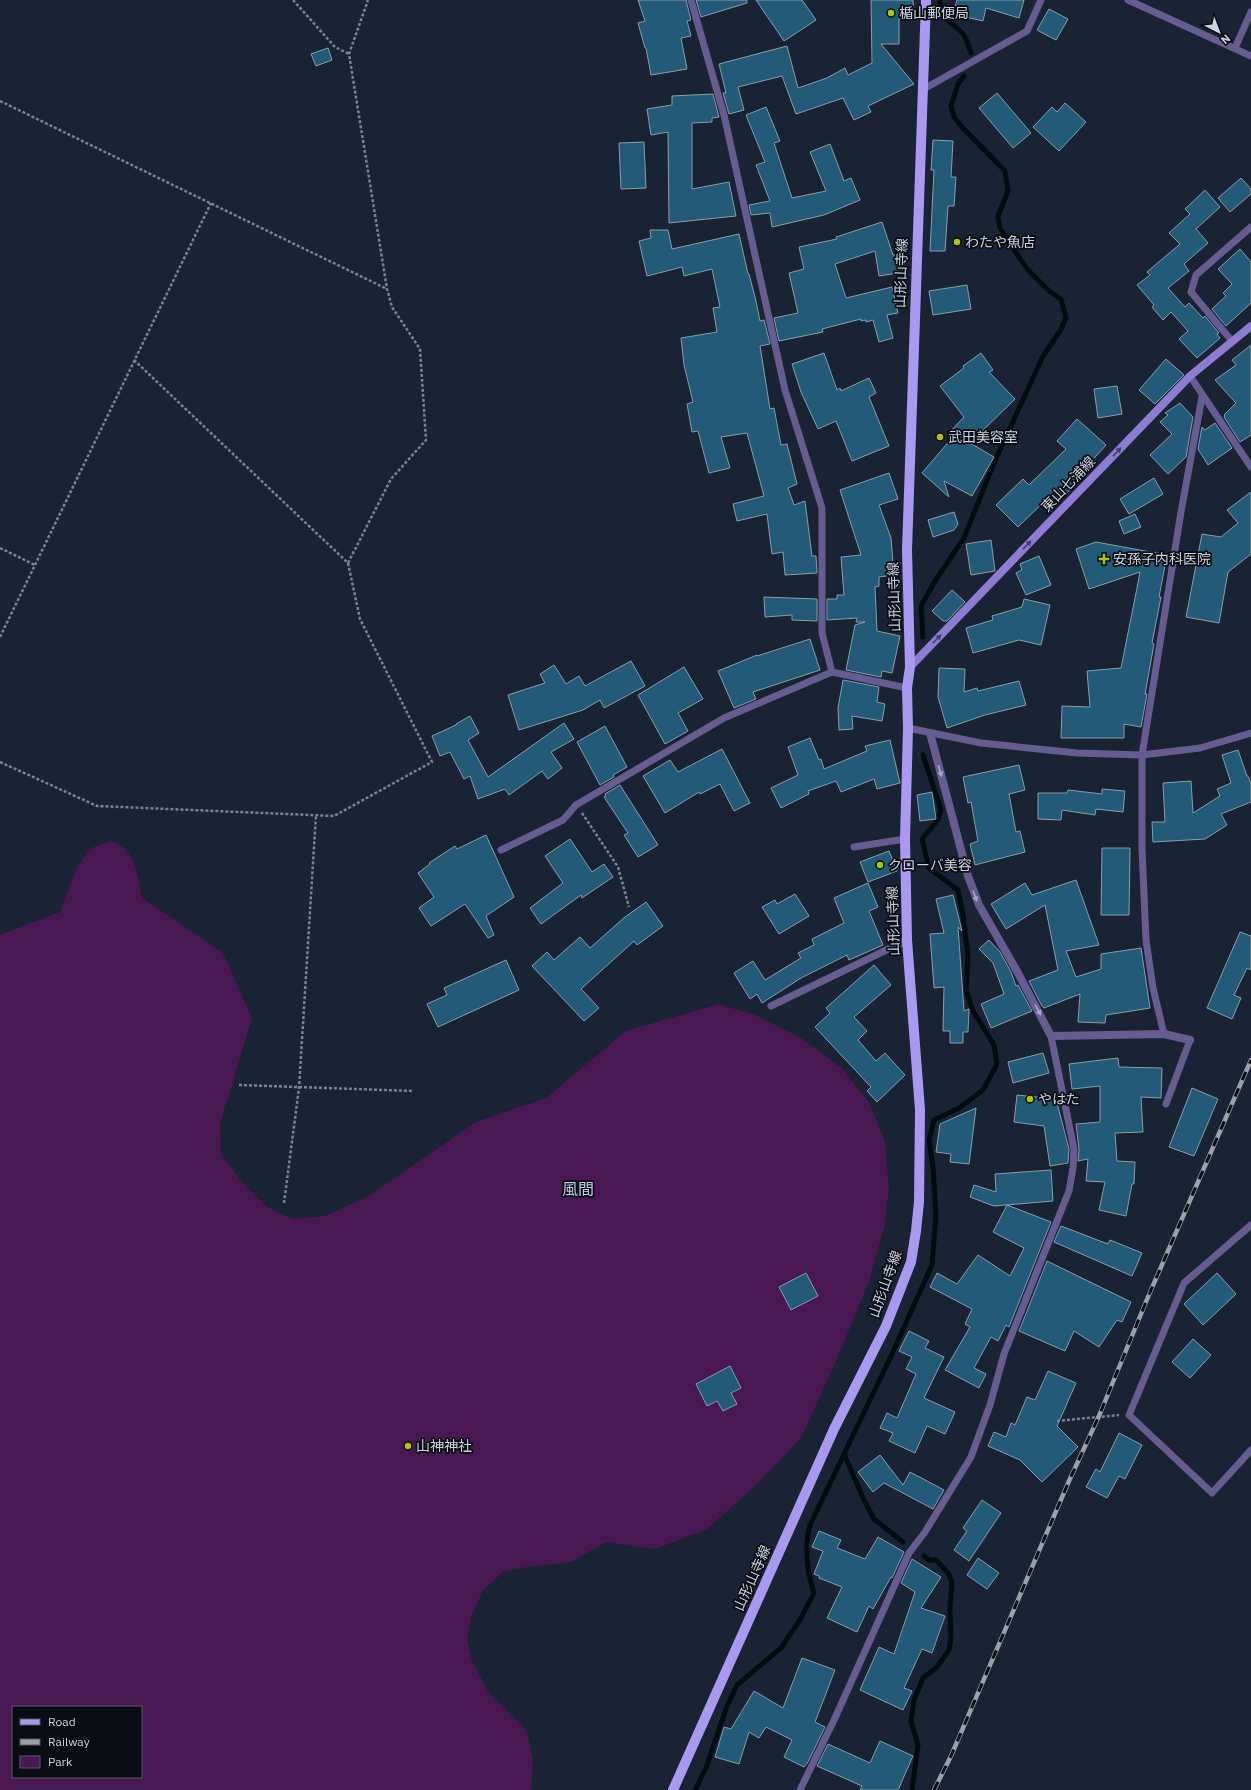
<svg xmlns="http://www.w3.org/2000/svg" width="1251" height="1790" viewBox="0 0 1251 1790" font-family="'IBM Plex Sans','Noto Sans JP',sans-serif">
	<style>
		.green { fill: #491852; fill-rule: evenodd }
		.lines { fill: none; stroke-linecap: round; stroke-linejoin: round }
		.stream { stroke: #000d0f; stroke-width: 5 }
		.building { fill: #225a77; stroke: #879fad }
		.path { stroke: #7b8290; stroke-width: 2.5; stroke-dasharray: 3 2; stroke-linecap: butt }
		.lane { stroke: #665c91; stroke-width: 7 }
		.street { stroke: #665c91; stroke-width: 8 }
		.secondary { stroke: #8d7cd1; stroke-width: 8 }
		.primary { stroke: #aa99f1; stroke-width: 10 }
		.rail-casing { stroke: #9aa1ad; stroke-width: 4.5 }
		.rail { stroke: #090c13; stroke-width: 3; stroke-dasharray: 9; stroke-linecap: butt }
		.oneway { fill: #443e68 }
		.oneway2 { fill: #a9a9c3 }
		.poi-dot { fill: #afc506; stroke: #090c13; stroke-width: 1.5 }
		.labels { text-anchor: middle; stroke-width: 3.5; stroke-linejoin: round; paint-order: stroke }
		.poi-label { font-size: 14px; fill: #cdd3de; stroke: #090c13; text-anchor: start }
		.street-label { font-size: 14px; fill: #cdd3de; stroke: #090c13 }
		.quarter-label { font-size: 16px; fill: #c1cde3; stroke: #090c13 }
	</style>
	<rect width="100%" height="100%" fill="#1a2333"/>
	<!-- green -->
	<path class="green" d="M111,841c26,9 26,34 31,57l81,55 29,65 -32,106 1,30 21,28 25,25 25,12 33,-3 42,-19 109,-75 70,-24 80,-67 92,-27 37,11 44,22 43,31 28,36 15,38 4,46 -5,40 -16,56 -32,77 -35,77 -42,44 -52,47 -52,20 -49,-7 -35,20 -36,4 -31,5 -21,19 -12,27 -4,22 5,22 17,32 38,38 6,29 -2,30h-531v-855l60,-23 16,-42 13,-21zM13,1707h128v70h-128z"/>
	<g class="lines">
		<!-- stream -->
		<g class="stream">
			<path d="M940,2c2,20 13,20 24,33 3,5 5,13 7,18"/>
			<polyline points="923,637 921,606 935,581 964,538 994,463 1043,356 1060,331 1066,318 1061,299 1049,291 1027,269 1000,228 998,216 1008,191 1005,171 963,128 954,117 951,106 958,84 964,76"/>
			<polyline points="844,1454 864,1500 874,1519 903,1542"/>
			<path d="M695,1790l11,-22 21,-62 10,-21 44,-37 20,-30 13,-25c-7,-22 -10,-46 -4,-68l82,-171 40,-89 4,-50 -3,-47 -4,-28 5,-20 25,-12 24,-18 14,-26 -3,-19 -21,-34 -7,-21 2,-34 -5,-41 -5,-25 -29,-22 -7,-29 16,-19 3,-10 -18,-55"/>
			<polyline points="912,1790 918,1745 911,1721 914,1700 923,1678 937,1667 949,1650 951,1638 950,1609 952,1582 948,1573 936,1560 929,1560 924,1556"/>
		</g>
	</g>
	<!-- building -->
	<g class="building">
		<polygon points="638,0 686,0 691,20 687,21 691,36 681,38 687,69 651,75 646,48 645,48 638,23 645,21"/>
		<polygon points="696,0 747,0 747,3 701,17"/>
		<polygon points="756,0 802,0 816,20 784,41"/>
		<polygon points="871,0 913,0 914,19 899,19 899,44 881,44 914,84 868,106 871,112 854,120 843,98 796,114 782,76 738,87 744,110 729,114 723,93 726,93 719,64 787,46 798,88 827,78 845,68 848,75 872,63"/>
		<polygon points="957,0 1024,0 1019,18 986,8 983,21 953,14"/>
		<polygon points="1049,9 1068,19 1056,40 1037,30"/>
		<polygon points="328,48 332,60 316,66 311,54"/>
		<polygon points="997,93 1031,133 1013,148 979,108"/>
		<polygon points="713,94 719,117 712,118 712,122 692,123 692,189 729,182 736,216 669,223 668,132 651,135 647,109 672,105 672,96"/>
		<polygon points="1065,103 1086,122 1059,151 1033,127 1052,107 1057,112"/>
		<polygon points="766,107 780,141 774,143 792,198 826,191 810,152 830,144 844,181 851,178 860,200 824,215 772,227 770,213 751,215 749,205 770,201 756,165 765,162 746,115"/>
		<polygon points="933,140 953,141 951,177 956,177 954,206 948,206 945,251 930,251 934,170 931,170"/>
		<polygon points="644,142 646,188 621,189 619,143"/>
		<polygon points="1241,178 1251,189 1251,194 1230,212 1218,198"/>
		<polygon points="1205,190 1220,207 1196,229 1208,243 1184,264 1189,271 1168,288 1185,307 1189,303 1203,318 1205,316 1219,333 1217,334 1220,338 1197,358 1179,339 1188,331 1171,312 1163,320 1152,307 1154,305 1137,285 1150,275 1147,272 1180,244 1169,233 1190,214 1185,209"/>
		<polygon points="882,222 893,255 902,254 905,272 879,276 875,251 835,264 846,298 892,287 898,313 887,315 893,338 879,342 873,320 866,322 866,320 861,321 861,319 822,329 823,332 779,341 774,318 798,313 789,273 804,269 799,247 837,239 836,237"/>
		<polygon points="650,230 668,230 672,249 739,234 748,274 749,274 756,301 760,321 764,320 770,344 760,346 770,409 774,408 781,445 787,444 797,484 788,488 794,505 805,501 812,556 816,556 817,573 785,575 783,552 772,554 767,514 737,521 733,504 764,496 747,433 721,437 730,468 709,473 698,431 692,432 687,404 693,402 684,365 681,338 717,332 713,308 720,307 712,269 684,276 682,267 647,276 639,241 651,238"/>
		<polygon points="1240,249 1251,262 1251,303 1226,326 1212,309 1226,296 1223,293 1232,284 1218,269"/>
		<polygon points="967,285 971,309 933,315 929,291"/>
		<polygon points="1251,345 1251,435 1240,442 1224,417 1225,416 1224,415 1236,403 1215,380 1236,365 1232,360"/>
		<polygon points="824,353 837,390 840,388 841,391 869,378 876,393 869,397 889,446 852,461 836,421 818,429 801,392 792,364"/>
		<polygon points="981,353 993,370 989,372 1015,399 970,443 994,457 972,496 944,481 949,497 922,473 952,438 948,434 964,417 940,386 964,368 963,366"/>
		<polygon points="1166,359 1184,375 1155,404 1139,390"/>
		<polygon points="1117,386 1122,414 1098,418 1094,389"/>
		<polygon points="1180,403 1193,417 1186,457 1168,474 1150,455 1172,434 1160,422 1168,415 1165,413"/>
		<polygon points="1077,419 1106,445 1078,476 1081,479 1058,502 1051,495 1018,527 996,505 1023,479 1029,485 1066,449 1057,441"/>
		<polygon points="1215,423 1232,448 1208,465 1198,449 1202,427 1205,430"/>
		<polygon points="889,473 898,499 879,505 891,538 894,575 879,577 879,586 875,587 877,631 900,636 892,673 882,671 881,677 846,670 855,625 865,622 856,622 857,618 827,620 827,599 837,599 837,595 844,595 841,557 861,555 840,490"/>
		<polygon points="1154,478 1163,494 1129,514 1120,499"/>
		<polygon points="1251,492 1251,554 1228,572 1219,623 1186,617 1202,534 1221,537 1238,523 1227,510"/>
		<polygon points="954,512 958,524 954,530 933,537 928,520"/>
		<polygon points="1135,514 1141,527 1124,534 1119,521"/>
		<polygon points="991,540 995,571 971,575 966,544"/>
		<polygon points="1096,542 1167,555 1159,597 1161,597 1152,643 1154,644 1145,694 1147,694 1141,727 1124,724 1124,738 1061,738 1062,706 1090,707 1087,671 1121,668 1137,588 1140,572 1089,589 1076,549"/>
		<polygon points="1039,556 1051,585 1026,595 1016,573 1022,570 1020,564"/>
		<polygon points="952,590 965,602 947,621 943,621 932,611"/>
		<polygon points="764,597 817,599 817,621 792,620 792,615 765,617"/>
		<polygon points="1024,599 1050,605 1041,645 1019,640 973,653 966,628 993,620 992,616 1022,607"/>
		<polygon points="810,639 820,670 753,692 756,699 734,708 718,671 757,655 757,656"/>
		<polygon points="631,661 645,686 604,708 600,700 583,710 519,730 508,695 545,683 540,674 554,665 566,684 579,676 585,686"/>
		<polygon points="684,667 703,699 678,713 688,731 665,744 638,695"/>
		<polygon points="939,668 965,669 964,692 977,688 978,691 1019,681 1026,705 985,715 947,728 938,697"/>
		<polygon points="843,680 879,687 877,702 885,704 882,721 852,716 853,729 839,730 838,708"/>
		<polygon points="470,716 479,733 468,740 488,777 564,723 574,739 551,752 562,768 548,779 542,771 509,795 505,789 478,799 470,776 464,779 450,752 440,756 432,736 456,725 456,724"/>
		<polygon points="605,726 627,767 613,775 614,777 600,785 577,742"/>
		<polygon points="810,738 819,760 821,759 824,769 867,751 865,746 890,740 900,783 877,789 874,779 841,792 836,781 808,791 809,794 781,808 771,788 798,775 788,747"/>
		<polygon points="722,749 750,803 734,811 720,784 700,794 699,792 665,813 643,776 670,760 678,772"/>
		<polygon points="1238,750 1247,776 1248,776 1251,783 1251,802 1221,814 1227,825 1205,839 1153,842 1152,822 1165,822 1163,783 1191,781 1193,813 1220,796 1217,789 1231,783 1222,755"/>
		<polygon points="1019,765 1025,790 1009,794 1016,832 1020,831 1025,852 975,865 970,844 978,841 971,802 968,803 963,777"/>
		<polygon points="620,785 658,845 638,857 624,835 628,833 604,797 606,796 605,794"/>
		<polygon points="1102,789 1125,791 1123,812 1096,809 1095,815 1062,810 1061,820 1038,819 1038,793 1067,793 1068,790 1102,794"/>
		<polygon points="932,792 936,819 920,821 917,795"/>
		<polygon points="486,835 514,897 486,916 494,935 488,938 465,904 431,926 419,908 434,897 418,873 430,864 429,863 455,846 457,849"/>
		<polygon points="570,839 592,872 604,864 613,877 582,898 581,895 541,924 530,908 563,883 545,856"/>
		<polygon points="1102,848 1130,848 1129,915 1101,915"/>
		<polygon points="889,851 897,871 868,882 860,862"/>
		<polygon points="1076,880 1099,945 1066,951 1076,977 1101,969 1101,954 1141,948 1150,1008 1106,1015 1105,1023 1078,1022 1080,994 1044,1008 1042,1006 1029,981 1058,970 1045,905 1006,929 991,904 1025,883 1032,895"/>
		<polygon points="868,883 878,907 869,911 883,945 849,960 847,955 801,978 762,1003 757,994 750,999 734,973 753,961 765,980 801,958 798,953 814,945 812,939 844,923 834,898"/>
		<polygon points="795,894 809,916 779,934 762,907 775,900 777,904"/>
		<polygon points="953,895 962,931 958,927 964,1011 969,1009 968,1032 963,1032 963,1043 950,1043 950,1031 943,1031 944,987 934,988 930,934 944,933 936,899"/>
		<polygon points="646,902 663,926 637,945 634,941 581,989 599,1008 584,1021 532,966 547,952 554,960 580,937 590,948 625,917"/>
		<polygon points="1240,932 1251,936 1251,970 1247,968 1234,995 1241,998 1232,1019 1207,1008"/>
		<polygon points="989,940 1000,952 1011,972 1016,986 1018,985 1032,1011 991,1028 981,1004 1004,994 993,963 979,949"/>
		<polygon points="506,960 519,990 438,1027 427,1004 447,995 444,988"/>
		<polygon points="874,965 891,985 854,1017 867,1031 858,1040 876,1061 885,1053 905,1075 877,1102 867,1091 871,1087 815,1027 830,1013 826,1008"/>
		<polygon points="1043,1053 1049,1073 1013,1083 1008,1062"/>
		<polygon points="1118,1058 1119,1067 1162,1068 1161,1098 1141,1097 1143,1132 1115,1133 1117,1161 1135,1162 1134,1184 1132,1184 1126,1216 1099,1210 1105,1182 1086,1181 1088,1159 1078,1161 1079,1149 1076,1124 1100,1122 1100,1086 1072,1089 1069,1064"/>
		<polygon points="1192,1088 1218,1099 1194,1156 1169,1147"/>
		<polygon points="1017,1095 1056,1099 1069,1149 1068,1163 1050,1166 1044,1126 1014,1122"/>
		<polygon points="976,1108 969,1164 950,1162 951,1154 936,1152 940,1124"/>
		<polygon points="1051,1170 1053,1201 994,1206 970,1197 974,1185 996,1192 995,1174"/>
		<polygon points="1007,1205 1051,1222 1009,1327 1006,1325 998,1341 991,1337 974,1368 986,1374 979,1388 945,1370 970,1327 965,1324 972,1309 930,1287 937,1273 957,1284 978,1255 1010,1276 1024,1248 993,1232"/>
		<polygon points="1061,1226 1108,1244 1110,1240 1142,1253 1132,1276 1054,1242"/>
		<polygon points="1047,1261 1131,1302 1122,1322 1117,1320 1099,1347 1074,1331 1065,1351 1019,1331"/>
		<polygon points="806,1273 818,1296 791,1310 779,1287"/>
		<polygon points="1217,1273 1236,1294 1203,1325 1184,1304"/>
		<polygon points="909,1331 929,1341 925,1348 944,1357 924,1398 955,1412 945,1434 927,1426 915,1453 889,1441 893,1433 880,1428 887,1413 897,1418 916,1374 906,1369 912,1357 899,1351"/>
		<polygon points="1193,1339 1211,1355 1190,1378 1172,1362"/>
		<polygon points="730,1366 741,1388 731,1393 737,1404 723,1411 717,1401 707,1406 696,1384"/>
		<polygon points="1048,1371 1076,1383 1057,1426 1078,1447 1042,1482 1020,1460 988,1446 994,1432 1006,1437 1011,1423 1015,1425 1027,1397 1035,1400"/>
		<polygon points="1119,1433 1142,1445 1125,1479 1119,1476 1107,1498 1086,1487 1096,1469 1100,1472"/>
		<polygon points="880,1455 903,1485 910,1472 944,1490 933,1509 884,1483 873,1492 858,1472"/>
		<polygon points="982,1500 1001,1513 969,1561 954,1550 967,1531 963,1528"/>
		<polygon points="819,1531 841,1540 837,1548 865,1559 878,1537 904,1552 892,1578 891,1577 873,1609 869,1606 857,1632 827,1618 842,1587 819,1578 819,1576 814,1574 823,1551 812,1547"/>
		<polygon points="978,1558 999,1573 987,1589 967,1575"/>
		<polygon points="912,1559 941,1577 921,1608 945,1616 932,1653 922,1649 904,1688 912,1691 903,1710 860,1690 879,1647 894,1654 915,1592 901,1583"/>
		<polygon points="802,1658 835,1670 815,1722 825,1727 808,1762 804,1767 784,1757 792,1740 766,1727 759,1738 749,1732 739,1764 715,1757 724,1727 731,1729 754,1691 783,1708"/>
		<polygon points="880,1741 913,1756 898,1790 860,1790 862,1786 817,1766 828,1744 870,1763"/>
	</g>
	<g class="lines">
		<!-- path -->
		<g class="path">
			<polyline points="293,0 335,47 349,54"/>
			<polyline points="0,101 387,289"/>
			<polyline points="134,360 348,563 391,479 426,440 420,349 392,307 387,289 349,54 368,0"/>
			<polyline points="0,548 35,565"/>
			<polyline points="0,637 211,203"/>
			<polyline points="0,762 97,806 334,816 432,762 360,619 348,563"/>
			<polyline points="582,813 618,867 629,907"/>
			<polyline points="239,1085 414,1091"/>
			<polyline points="284,1203 299,1088 316,815"/>
			<polyline points="1057,1421 1119,1415"/>
		</g>
		<!-- lane -->
		<g class="lane">
			<polyline points="691,0 724,115 785,390 822,508 822,633 832,672 907,688"/>
			<polyline points="1128,0 1251,56"/>
			<polyline points="1235,48 1251,12"/>
			<polyline points="922,90 1027,31 1041,0"/>
			<polyline points="1232,341 1191,292 1196,275 1251,227"/>
			<polyline points="1190,376 1251,467"/>
			<polyline points="908,728 981,743 1077,753 1142,755 1200,748 1251,733"/>
			<polyline points="854,847 905,839"/>
			<polyline points="501,850 563,820 576,805 724,718 832,672"/>
			<polyline points="771,1006 907,940"/>
			<polyline points="1164,1034 1153,988 1146,940 1142,848 1142,755 1181,512 1202,397"/>
			<polyline points="1166,1104 1190,1040"/>
			<polyline points="1251,1225 1184,1283 1129,1415 1212,1493 1251,1450"/>
			<polyline points="800,1790 835,1718 909,1553 925,1532 971,1457 990,1405 1004,1354 1069,1191 1073,1168 1074,1149 1051,1036"/>
		</g>
		<!-- street -->
		<polyline class="street" points="930,733 968,876 979,905 1018,973 1051,1036 1164,1034 1190,1040"/>
		<!-- secondary -->
		<polyline class="secondary" points="910,667 1190,376 1251,326"/>
		<!-- primary -->
		<polyline class="primary" points="673,1790 834,1429 886,1326 911,1262 916,1231 919,1202 920,1110 907,940 905,839 908,728 907,688 910,667 907,550 926,0"/>
		<defs>
			<polyline id="rail" points="934,1790 951,1756 1069,1481 1099,1416 1148,1297 1251,1060"/>
		</defs>
		<!-- rail casing -->
		<use href="#rail" class="rail-casing"/>
		<!-- rail -->
		<use href="#rail" class="rail"/>
	</g>
	<!-- one-way arrows -->
	<defs><path id="oneway-solid" d="M-6-.8H1V-3.2L6.5 0L1 3.2V.8H-6Z"/></defs>
	<g class="oneway">
		<use href="#oneway-solid" transform="translate(1117 452) rotate(-46)"/>
		<use href="#oneway-solid" transform="translate(1027 545) rotate(-46)"/>
		<use href="#oneway-solid" transform="translate(937 639) rotate(-46)"/>
	</g>
	<g class="oneway2">
		<use href="#oneway-solid" transform="translate(940 771) rotate(74)"/>
		<use href="#oneway-solid" transform="translate(975 896) rotate(70)"/>
		<use href="#oneway-solid" transform="translate(1038 1010) rotate(62)"/>
	</g>
	<!-- markers -->
	<g class="poi-dot">
		<circle cx="891" cy="13" r="4"/>
		<circle cx="957" cy="242" r="4"/>
		<circle cx="940" cy="437" r="4"/>
		<path d="M1102 553h4v4h4v4h-4v4h-4v-4h-4v-4h4z"/>
		<circle cx="880" cy="865" r="4"/>
		<circle cx="1030" cy="1099" r="4"/>
		<circle cx="408" cy="1446" r="4"/>
	</g>
	<g class="labels">
		<!-- poi labels -->
		<g class="poi-label">
			<text x="899" y="18">楯山郵便局</text>
			<text x="965" y="247">わたや魚店</text>
			<text x="948" y="442">武田美容室</text>
			<text x="1113" y="564">安孫子内科医院</text>
			<text x="888" y="870">クローバ美容</text>
			<text x="1038" y="1104">やはた</text>
			<text x="416" y="1451">山神神社</text>
		</g>
		<!-- street labels -->
		<g class="street-label">
			<text transform="translate(901 273) rotate(-88)" y="5">山形山寺線</text>
			<text transform="translate(1068 484) rotate(-46)" y="5">東山七浦線</text>
			<text transform="translate(894 597) rotate(-92)" y="5">山形山寺線</text>
			<text transform="translate(893 921) rotate(-92)" y="5">山形山寺線</text>
			<text transform="translate(885 1284) rotate(-70)" y="5">山形山寺線</text>
			<text transform="translate(752 1578) rotate(-66)" y="5">山形山寺線</text>
		</g>
		<!-- quarter labels -->
		<g class="quarter-label">
			<text x="578" y="1195">風間</text>
		</g>
	</g>
	<!-- legend -->
	<rect x="12" y="1706" width="130" height="72" fill="#090c13" stroke="#575c64"/>
	<rect x="20" y="1719" width="20" height="6" fill="#aa99f1" stroke="#575c64"/>
	<text x="48" y="1726" font-size="12" fill="#cdd3de">Road</text>
	<rect x="20" y="1739" width="20" height="6" fill="#9aa1ad" stroke="#575c64"/>
	<text x="48" y="1746" font-size="12" fill="#cdd3de">Railway</text>
	<rect x="20" y="1756" width="20" height="12" fill="#491852" stroke="#575c64"/>
	<text x="48" y="1766" font-size="12" fill="#cdd3de">Park</text>
	<!-- north arrow -->
	<g transform="translate(1219 32) rotate(138)" stroke="#090c13" stroke-width="3" paint-order="stroke">
	<path d="M0-3L7 15L0 10L-7 15Z" fill="#cdd3de"/>
	<text y="-6" font-size="11" font-weight="bold" text-anchor="middle" fill="#cdd3de">N</text>
	</g>
</svg>
